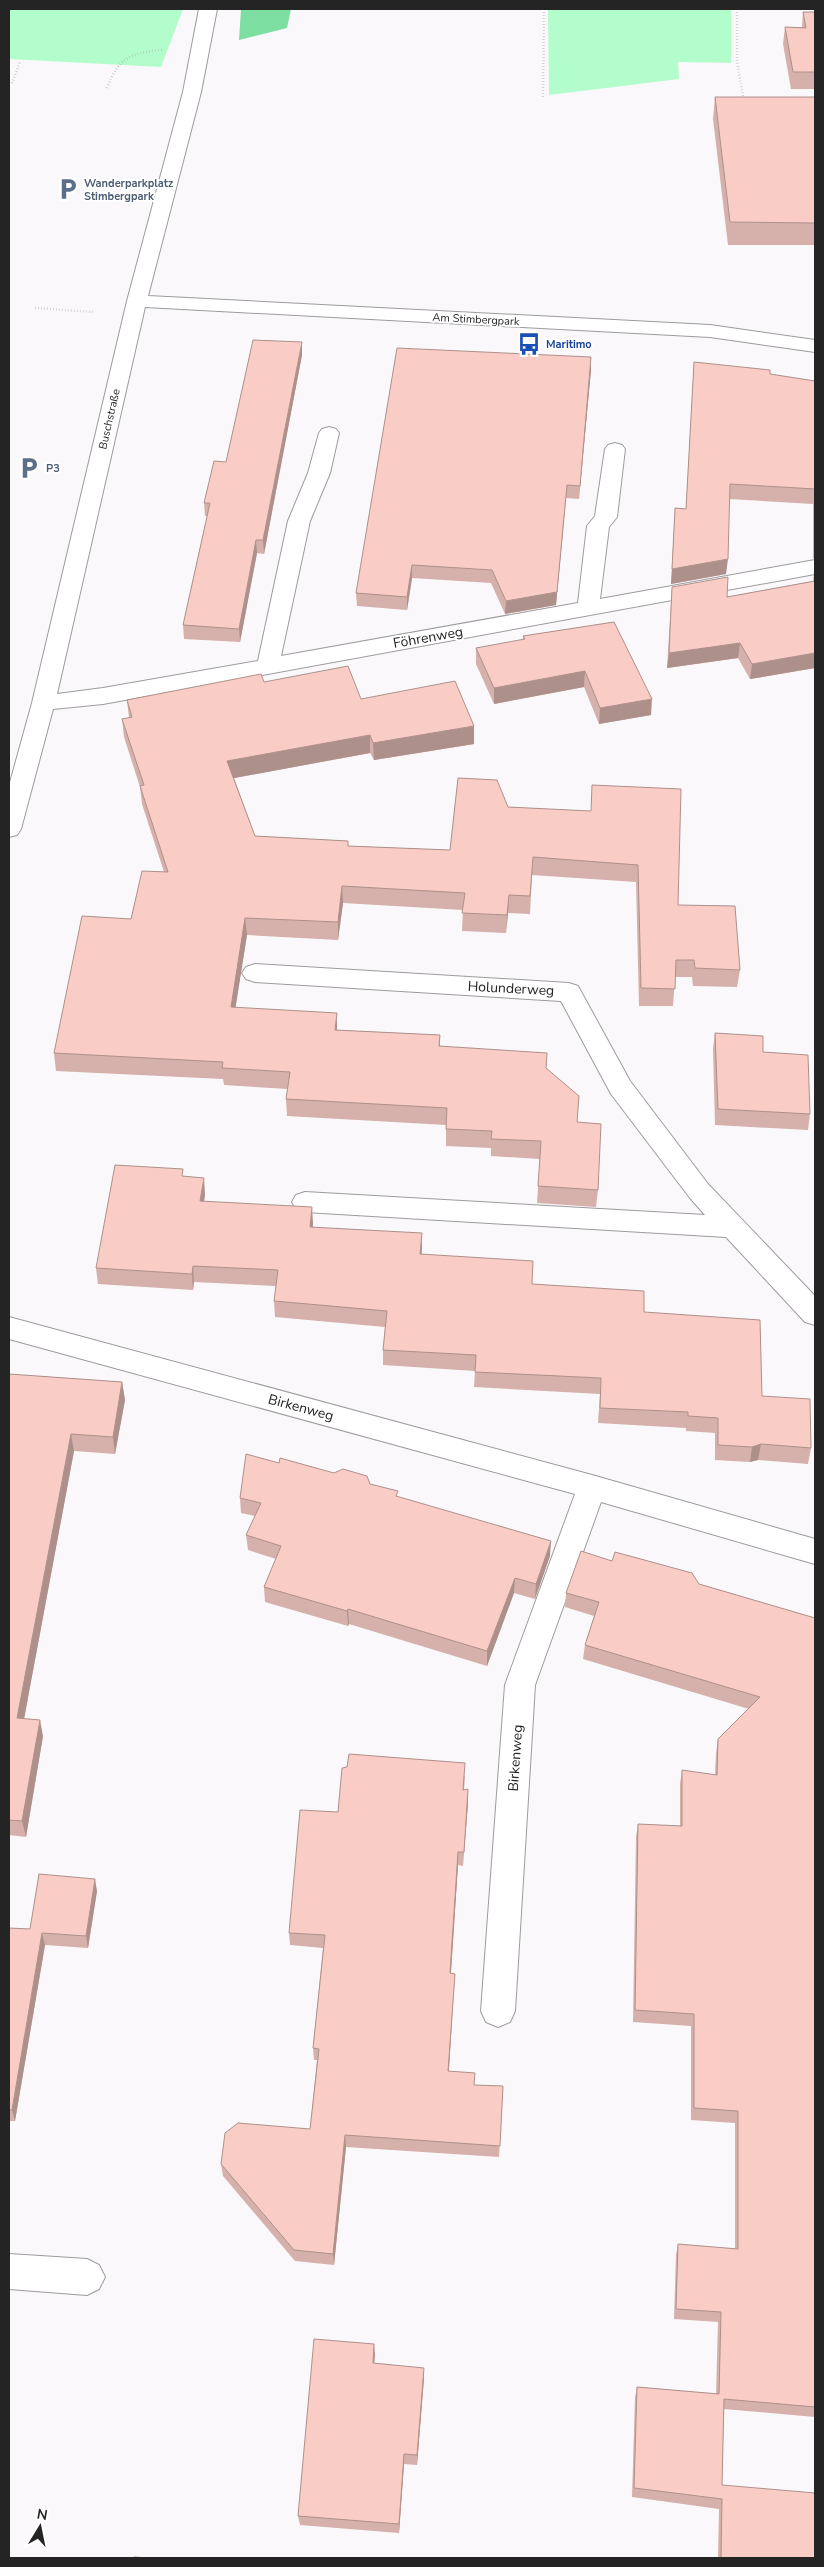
<svg xmlns="http://www.w3.org/2000/svg" width="824" height="2567" viewBox="0 0 824 2567" font-family="'Nunito Sans',sans-serif">
	<style>
		.green { fill: #b3fccb }
		.forest { fill: #7ddea1 }
		.lines { fill: none; stroke-linecap: round; stroke-linejoin: round }
		.minor-casing { stroke: #9d9b9e; stroke-width: 2 }
		.path { stroke: #b2b0b3; stroke-width: 2.5; stroke-dasharray: 0.5 2.5; stroke-linecap: butt }
		.minor { fill: #fff; fill-rule: evenodd }
		.wall { fill: #d6b0aa }
		.shaded-wall { fill: #ae908b }
		.building { fill: #f9cdc6; stroke: #ae908b }
		.labels { text-anchor: middle; stroke-width: 4; stroke-linejoin: round; paint-order: stroke }
		.far-service-label { font-size: 11px; font-weight: bold; fill: #4e5e75; stroke: #fff; text-anchor: start }
		.far-street-label { font-size: 11px; fill: #252425; stroke: #fff }
		.far-transit-label { font-size: 11px; font-weight: bold; fill: #164399; stroke: #fff; text-anchor: start }
		.street-label { font-size: 14px; fill: #252425; stroke: #fff }
	</style>
	<rect width="100%" height="100%" fill="#faf8fb"/>
	<!-- green -->
	<g class="green">
		<polygon points="9,9 183,9 161,67 9,59"/>
		<polygon points="548,9 731,9 731,63 678,62 679,79 549,95"/>
	</g>
	<!-- forest -->
	<polygon class="forest" points="241,9 291,9 287,28 239,40"/>
	<g class="lines">
		<defs>
			<g id="minor">
				<polygon points="199,9 217,9 201,92 148,296 710,325 815,340 815,352 710,337 145,307 57,694 103,688 258,661 288,521 308,473 319,433 322,429 329,427 336,429 339,433 330,473 310,521 281,656 578,603 587,526 595,516 605,449 608,445 615,443 622,445 625,449 617,517 609,527 600,599 815,560 815,574 103,704 53,709 21,829 17,835 9,837 9,786 32,703 127,301 183,92"/>
				<polygon points="255,964 569,983 578,986 630,1081 708,1184 815,1296 815,1325 805,1322 726,1237 305,1212 296,1209 292,1202 296,1195 305,1192 705,1215 690,1198 611,1094 561,1001 255,982 246,979 242,973 246,967"/>
				<polygon points="9,1317 592,1475 815,1539 815,1564 601,1502 535,1685 515,2011 510,2022 498,2027 486,2022 481,2011 505,1685 575,1494 9,1339"/>
				<polygon points="9,2254 87,2259 99,2265 105,2277 99,2289 87,2295 9,2289"/>
			</g>
		</defs>
		<!-- minor casing -->
		<use href="#minor" class="minor-casing"/>
		<!-- path -->
		<g class="path">
			<polyline points="737,9 737,61 743,96"/>
			<polyline points="12,83 20,62"/>
			<path d="M107,88c12,-31 23,-35 55,-38"/>
			<polyline points="543,97 544,9"/>
			<polyline points="35,308 94,312"/>
		</g>
		<!-- minor -->
		<use href="#minor" class="minor"/>
	</g>
	<!-- wall -->
	<g class="wall">
		<polygon points="803,12 815,12 815,89 791,89 783,44 785,27 802,27"/>
		<polygon points="715,97 815,97 815,245 728,245 713,119"/>
		<polygon points="302,342 302,355 264,554 257,553 240,642 184,639 183,625 207,516 205,516 204,503 226,462"/>
		<polygon points="694,362 815,381 815,559 813,558 813,504 729,499 726,574 671,584 675,508 686,509"/>
		<polygon points="591,370 579,499 566,498 556,605 505,614 491,583 412,578 407,610 357,606 356,593"/>
		<polygon points="815,561 815,668 750,679 738,658 667,668 672,587 727,597 813,581"/>
		<polygon points="614,622 651,715 599,724 584,687 494,704 476,664 476,648 523,640 523,636"/>
		<polygon points="264,682 361,699 474,726 474,744 374,760 370,753 234,778 255,836 348,841 348,846 450,850 508,807 590,811 740,970 737,987 693,986 692,977 675,977 673,1006 639,1006 636,882 532,875 530,914 508,913 506,933 462,931 463,910 343,903 338,940 247,935 235,1007 337,1030 440,1035 440,1046 546,1068 577,1122 598,1190 596,1207 537,1203 540,1159 491,1156 491,1148 446,1146 446,1125 287,1116 286,1099 288,1089 224,1085 223,1079 56,1071 54,1053 131,919 164,872 142,804 140,787 124,737 122,719 129,718 127,700"/>
		<polygon points="715,1033 763,1052 810,1114 808,1130 715,1125 713,1049"/>
		<polygon points="184,1177 205,1194 204,1202 313,1223 313,1227 422,1249 421,1254 532,1284 644,1312 762,1396 811,1448 808,1464 758,1460 750,1462 715,1460 715,1433 686,1431 686,1428 598,1423 600,1394 474,1387 475,1371 383,1365 383,1350 385,1327 275,1317 274,1301 276,1286 194,1282 193,1290 98,1284 96,1268"/>
		<polygon points="9,1374 122,1382 125,1400 115,1454 74,1451 24,1719 43,1736 26,1837 9,1835"/>
		<polygon points="279,1463 370,1484 398,1497 550,1556 535,1599 514,1593 487,1666 349,1624 348,1626 265,1602 264,1587 276,1559 248,1550 246,1535 255,1516 241,1513 240,1498"/>
		<polygon points="612,1561 699,1584 815,1618 815,2417 724,2409 722,2485 815,2558 718,2558 719,2509 632,2497 635,2397 637,2387 716,2394 718,2322 674,2319 676,2255 678,2244 735,2249 735,2123 691,2120 691,2026 633,2022 636,1837 638,1824 680,1826 680,1784 682,1770 715,1775 716,1753 718,1739 749,1709 583,1659 585,1645 594,1616 565,1607 566,1593"/>
		<polygon points="465,1776 464,1790 468,1803 463,1866 458,1865 451,1973 454,1986 449,2071 474,2085 503,2086 499,2157 346,2147 334,2265 295,2261 223,2176 221,2164 310,2129 317,2060 314,2060 313,2048 323,1948 290,1945 289,1933 338,1812"/>
		<polygon points="97,1891 88,1948 45,1945 15,2121 9,2121 9,1928 30,1929"/>
		<polygon points="375,2355 374,2363 424,2378 417,2465 404,2464 399,2533 300,2525 298,2516"/>
	</g>
	<!-- shaded-wall -->
	<g class="shaded-wall">
		<polygon points="302,342 302,355 264,554 263,540"/>
		<polygon points="591,357 591,370 579,499 580,486"/>
		<polygon points="567,485 556,605 505,614 506,601"/>
		<polygon points="256,540 257,553 240,642 239,629"/>
		<polygon points="728,559 726,574 671,584 672,569"/>
		<polygon points="412,565 412,578 407,610 407,597"/>
		<polygon points="740,643 738,658 667,668 669,653"/>
		<polygon points="815,653 815,668 750,679 752,664"/>
		<polygon points="585,671 584,687 494,704 494,688"/>
		<polygon points="652,699 651,715 599,724 600,708"/>
		<polygon points="474,726 474,744 374,760 373,743"/>
		<polygon points="370,735 370,753 229,779 227,761"/>
		<polygon points="342,886 343,903 338,940 338,922"/>
		<polygon points="509,895 508,913 506,933 507,915"/>
		<polygon points="245,918 247,935 233,1024 231,1007"/>
		<polygon points="337,1013 337,1030 335,1030"/>
		<polygon points="204,1178 205,1194 202,1217 200,1201"/>
		<polygon points="312,1207 313,1223 311,1243 310,1227"/>
		<polygon points="422,1233 422,1249 420,1270 420,1254"/>
		<polygon points="193,1266 194,1282 193,1290 192,1274"/>
		<polygon points="122,1382 125,1400 115,1454 113,1437"/>
		<polygon points="71,1434 74,1451 21,1735 17,1718"/>
		<polygon points="761,1444 758,1460 750,1462 752,1447"/>
		<polygon points="551,1541 550,1556 535,1599 536,1584"/>
		<polygon points="515,1578 514,1593 487,1666 487,1651"/>
		<polygon points="348,1609 349,1624 348,1626 347,1611"/>
		<polygon points="40,1720 43,1736 26,1837 22,1821"/>
		<polygon points="468,1789 468,1803 463,1866 464,1852"/>
		<polygon points="458,1852 458,1865 450,1986 450,1973"/>
		<polygon points="95,1879 97,1891 88,1948 86,1936"/>
		<polygon points="42,1933 45,1945 15,2121 12,2110"/>
		<polygon points="455,1974 454,1986 448,2083 448,2071"/>
		<polygon points="345,2135 346,2147 334,2265 333,2254"/>
		<polygon points="374,2344 375,2355 373,2374 373,2363"/>
		<polygon points="424,2368 424,2378 417,2465 417,2455"/>
		<polygon points="404,2454 404,2464 399,2533 399,2524"/>
	</g>
	<!-- building -->
	<g class="building">
		<polygon points="803,12 815,12 815,72 793,72 785,27 806,28"/>
		<polygon points="715,97 815,97 815,223 730,222"/>
		<polygon points="253,340 302,342 263,540 256,540 239,629 183,625 210,503 204,503 214,461 226,462"/>
		<polygon points="397,348 591,357 580,486 567,485 557,592 506,601 492,570 412,565 407,597 356,593"/>
		<polygon points="694,362 770,370 770,374 815,381 815,544 815,489 730,484 728,559 672,569 675,508 686,509"/>
		<polygon points="815,561 815,653 752,664 740,643 669,653 672,587 728,577 727,597 815,581"/>
		<polygon points="614,622 652,699 600,708 585,671 494,688 476,648 525,639 523,636"/>
		<polygon points="348,666 361,699 455,681 474,726 373,743 370,735 227,761 255,836 348,841 348,846 450,850 458,778 497,780 508,807 591,811 592,785 681,789 678,905 735,906 740,970 695,968 694,960 676,960 675,989 641,988 638,865 533,857 530,896 509,895 507,915 462,913 465,893 342,886 338,922 245,918 231,1007 337,1013 335,1030 440,1035 439,1046 547,1053 546,1068 579,1096 577,1122 601,1124 598,1190 538,1186 541,1141 491,1139 492,1131 446,1129 447,1108 286,1099 290,1072 222,1068 223,1062 54,1053 82,916 131,919 142,871 168,872 140,786 144,785 122,719 132,717 127,700 261,674 264,682"/>
		<polygon points="715,1033 763,1036 763,1052 808,1055 810,1114 718,1109"/>
		<polygon points="115,1165 183,1169 182,1176 204,1178 200,1201 312,1207 310,1227 422,1233 420,1254 533,1261 532,1284 644,1291 644,1312 760,1320 762,1396 810,1399 811,1448 761,1444 752,1447 718,1445 718,1418 688,1416 688,1412 600,1408 601,1378 475,1372 476,1355 383,1350 387,1311 274,1301 278,1270 193,1266 192,1274 96,1268"/>
		<polygon points="9,1374 122,1382 113,1437 71,1434 17,1718 40,1720 22,1821 9,1820"/>
		<polygon points="246,1454 279,1463 280,1458 334,1473 343,1469 367,1476 370,1484 398,1491 396,1496 551,1541 536,1584 515,1578 487,1651 348,1609 347,1611 264,1587 281,1546 246,1535 261,1503 240,1498"/>
		<polygon points="581,1551 612,1561 615,1552 692,1573 699,1584 815,1618 815,2407 724,2399 722,2485 815,2493 815,2558 721,2558 722,2499 634,2488 637,2387 719,2394 721,2312 676,2309 678,2244 738,2249 738,2111 694,2108 694,2014 635,2010 638,1824 682,1826 682,1770 717,1775 718,1739 760,1697 585,1645 599,1602 566,1593"/>
		<polygon points="349,1754 465,1763 463,1790 468,1789 464,1852 458,1852 450,1973 455,1974 448,2071 475,2073 474,2085 503,2086 500,2146 345,2135 333,2254 294,2250 221,2164 225,2133 238,2123 310,2129 319,2049 313,2048 325,1935 289,1933 300,1810 338,1812 342,1768 347,1767"/>
		<polygon points="39,1874 95,1879 86,1936 42,1933 12,2110 9,2110 9,1928 30,1929"/>
		<polygon points="314,2339 374,2344 373,2363 424,2368 417,2455 404,2454 399,2524 298,2516"/>
		<polygon points="134,2557 149,2558 134,2558"/>
	</g>
	<!-- icons -->
	<defs>
		<symbol id="parking-bare" viewBox="-9 -9 18 18"><path d="M-3.5-5.5H1a3.5 3.5 0 0 1 0 7H-1V5.5H-3.5ZM-1-3.4V-.6H.8a1.4 1.4 0 0 0 0-2.8Z" fill="#5c6f8a" stroke="#fff" stroke-width="2.5" paint-order="stroke"/></symbol>
		<symbol id="bus-bare" viewBox="-9 -9 18 18"><path d="M-5-6H5V4H4V6H2V4H-2V6H-4V4H-5ZM-3.5-4V0h7V-4ZM-3.5 1.2v1.5H-2V1.2ZM2 1.2v1.5H3.5V1.2Z" fill="#1a4fb4" stroke="#fff" stroke-width="2.5" paint-order="stroke"/></symbol>
	</defs>
	<g fill-rule="evenodd">
		<use href="#parking-bare" x="52" y="173" width="32" height="32"/>
		<use href="#bus-bare" x="513" y="328" width="32" height="32"/>
		<use href="#parking-bare" x="13" y="452" width="32" height="32"/>
	</g>
	<g class="labels">
		<!-- far-service labels -->
		<g class="far-service-label">
			<text x="84" y="187">Wanderparkplatz<tspan x="84" dy="13">Stimbergpark</tspan></text>
			<text x="46" y="472">P3</text>
		</g>
		<!-- far-street labels -->
		<g class="far-street-label">
			<text transform="translate(476 319) rotate(3)" y="4">Am Stimbergpark</text>
			<text transform="translate(109 419) rotate(-77)" y="4">Buschstraße</text>
		</g>
		<!-- far-transit labels -->
		<g class="far-transit-label">
			<text x="546" y="348">Maritimo</text>
		</g>
		<!-- street labels -->
		<g class="street-label">
			<text transform="translate(428 637) rotate(-10)" y="5">Föhrenweg</text>
			<text transform="translate(511 988) rotate(3)" y="5">Holunderweg</text>
			<text transform="translate(301 1407) rotate(15)" y="5">Birkenweg</text>
			<text transform="translate(515 1758) rotate(-86)" y="5">Birkenweg</text>
		</g>
	</g>
	<!-- border -->
	<rect width="824" height="2567" fill="none" stroke="#252425" stroke-width="20"/>
	<!-- north arrow -->
	<g transform="translate(40 2527) rotate(10)" stroke="#ffffff" stroke-width="4" paint-order="stroke">
	<path d="M0-4L9 19L0 12L-9 19Z" fill="#252425"/>
	<text y="-8" font-size="14" font-weight="bold" text-anchor="middle" fill="#252425">N</text>
	</g>
</svg>
